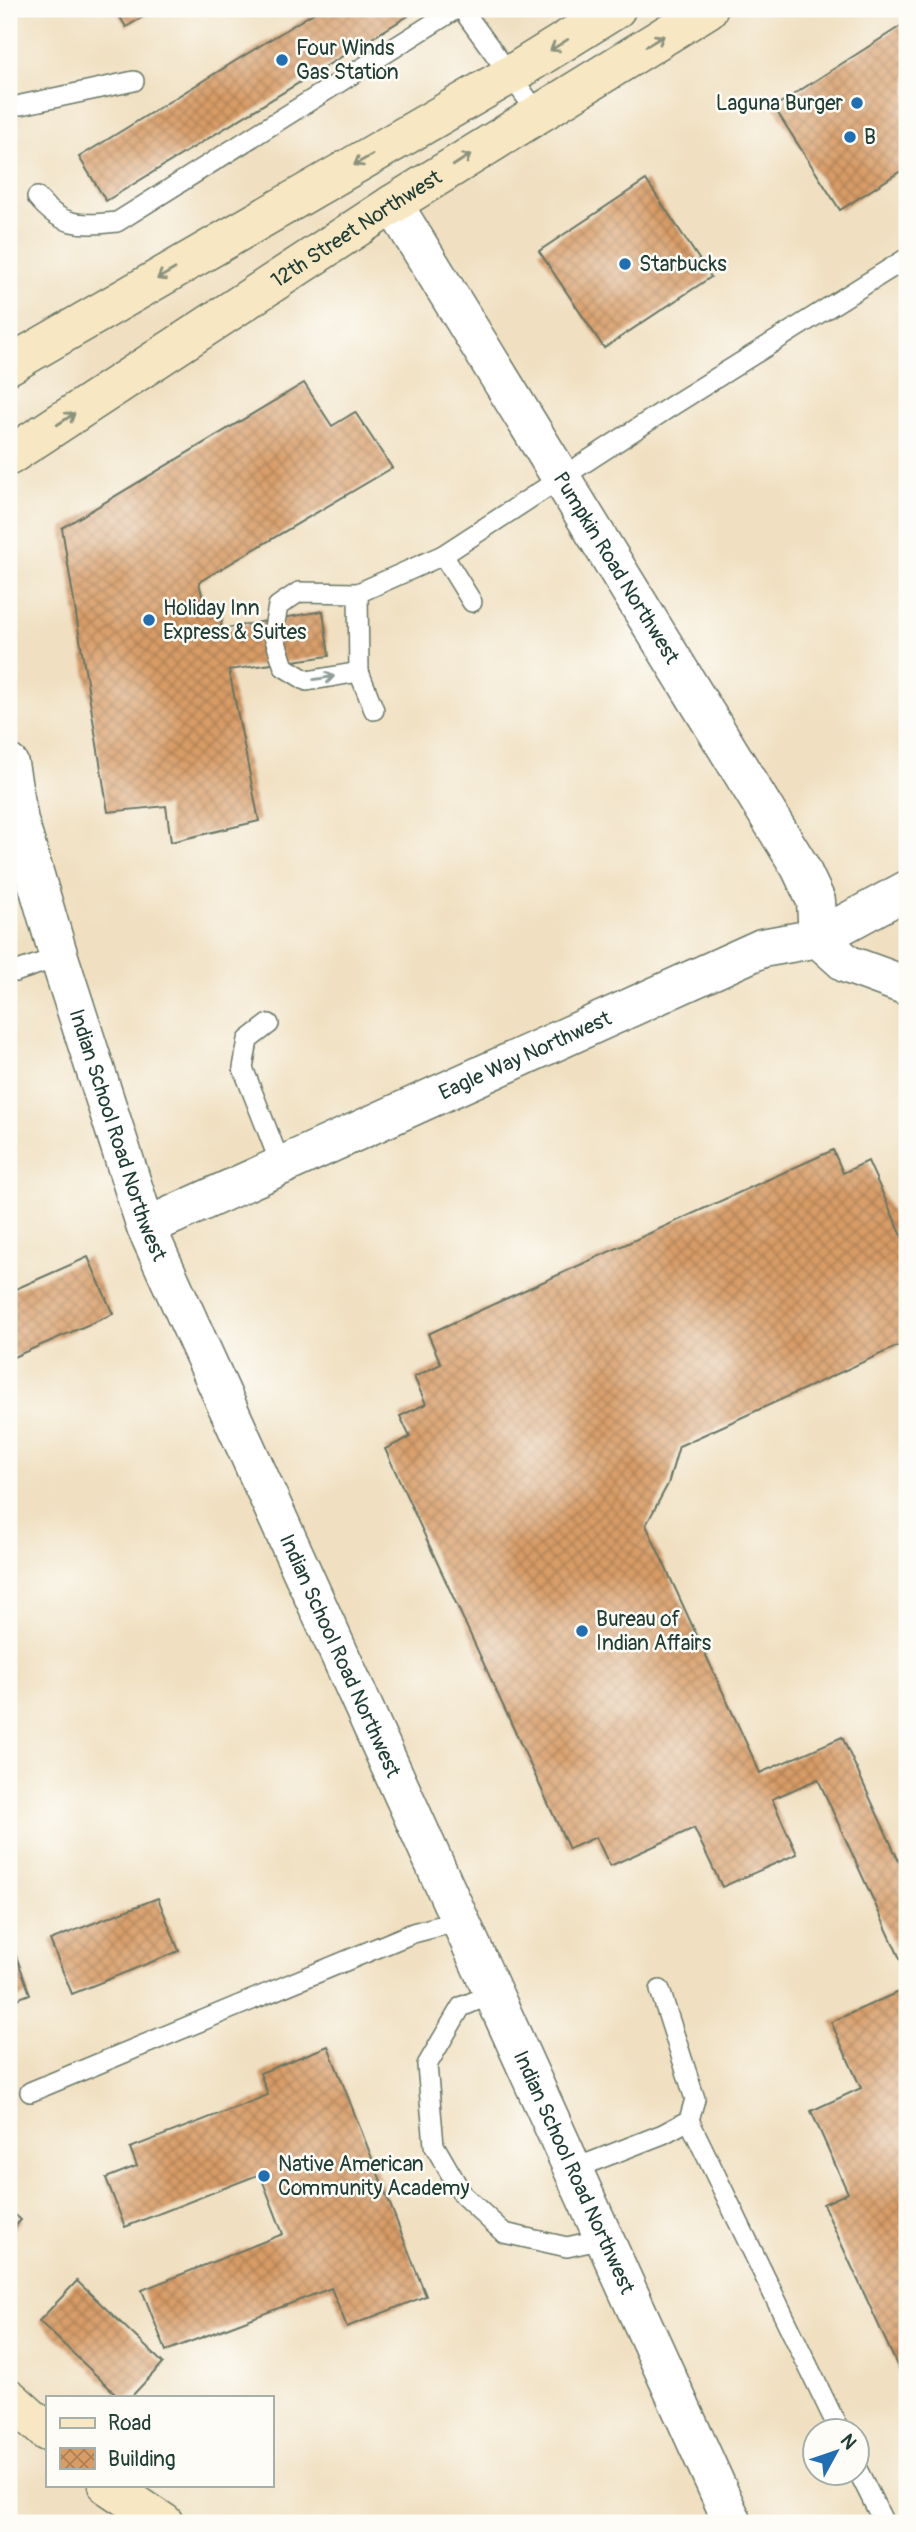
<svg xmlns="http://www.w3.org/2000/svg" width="916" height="2532" viewBox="0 0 916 2532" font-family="Pangolin,sans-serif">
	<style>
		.building { fill: url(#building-cross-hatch) }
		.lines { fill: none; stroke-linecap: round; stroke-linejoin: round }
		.lane-casing { stroke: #687665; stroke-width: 22 }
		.street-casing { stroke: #687665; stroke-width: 41 }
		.secondary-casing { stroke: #687665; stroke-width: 41 }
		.lane { stroke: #fff; stroke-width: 19 }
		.street { stroke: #fff; stroke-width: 38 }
		.secondary { stroke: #f7e8c3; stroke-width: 38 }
		.oneway { stroke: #8b927c }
		.oneway2 { stroke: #8f9e9a }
		.poi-dot { fill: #1f6fb2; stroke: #fdfcf7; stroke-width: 2.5 }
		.labels { text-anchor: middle; stroke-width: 5; stroke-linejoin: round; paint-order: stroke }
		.poi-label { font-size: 21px; fill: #1f3d34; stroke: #fdfcf7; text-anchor: start }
		.street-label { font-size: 21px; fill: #1f3d34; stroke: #fdfcf7 }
	</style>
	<defs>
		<pattern id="building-cross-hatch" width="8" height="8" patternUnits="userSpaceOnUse" patternTransform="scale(1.75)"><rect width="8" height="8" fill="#d89c66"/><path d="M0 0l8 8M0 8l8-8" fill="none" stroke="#af8055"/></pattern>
	</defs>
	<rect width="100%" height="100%" fill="#fdfcf7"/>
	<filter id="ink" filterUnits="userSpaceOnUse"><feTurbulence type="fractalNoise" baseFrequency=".0143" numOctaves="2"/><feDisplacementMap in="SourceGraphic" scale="14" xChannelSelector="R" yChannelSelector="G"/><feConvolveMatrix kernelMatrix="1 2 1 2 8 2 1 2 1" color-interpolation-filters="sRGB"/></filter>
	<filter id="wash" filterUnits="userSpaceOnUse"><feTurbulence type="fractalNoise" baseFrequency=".00686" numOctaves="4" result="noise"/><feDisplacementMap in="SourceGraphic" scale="28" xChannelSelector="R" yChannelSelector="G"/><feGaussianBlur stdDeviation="1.57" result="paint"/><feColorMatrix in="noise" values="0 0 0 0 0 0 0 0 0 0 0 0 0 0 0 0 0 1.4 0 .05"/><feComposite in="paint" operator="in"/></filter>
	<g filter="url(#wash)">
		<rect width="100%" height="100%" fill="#f0e0c1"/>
		<g id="blocks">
			<!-- building -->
			<g class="building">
				<polygon points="115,9 156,9 126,27"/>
				<polygon points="320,9 403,9 408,16 106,201 79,157"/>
				<polygon points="907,22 907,167 840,210 774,107"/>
				<polygon points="646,180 711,277 604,348 539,251"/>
				<polygon points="304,383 332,426 355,412 392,468 199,582 204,604 223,602 221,629 323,611 329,656 229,670 259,821 171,842 166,806 108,812 62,528"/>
				<polygon points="833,1150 843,1173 868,1161 907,1247 907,1310 904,1311 907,1342 679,1446 668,1484 646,1525 760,1773 842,1737 907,1879 907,1974 818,1779 772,1799 797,1854 722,1887 694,1828 610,1866 596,1837 569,1849 385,1449 410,1437 400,1416 426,1404 414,1377 441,1364 428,1334"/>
				<polygon points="88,1257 113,1314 9,1359 9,1292"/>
				<polygon points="158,1898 179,1951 72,1994 50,1940"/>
				<polygon points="15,1953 30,1994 9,2002 9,1955"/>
				<polygon points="907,1988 907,2387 823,2204 848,2193 811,2111 861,2088 831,2022"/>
				<polygon points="328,2046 426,2296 347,2327 331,2288 166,2351 142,2290 283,2234 260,2174 125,2227 106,2178 137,2166 130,2148 268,2095 260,2073"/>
				<polygon points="9,2209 21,2220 9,2233"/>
				<polygon points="77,2281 163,2363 131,2397 119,2397 39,2321"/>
			</g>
		</g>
	</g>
	<g filter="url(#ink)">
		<use href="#blocks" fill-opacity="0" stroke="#687665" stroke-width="2"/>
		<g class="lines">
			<defs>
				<g id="lane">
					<polyline points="462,9 537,112"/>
					<polyline points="21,105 134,81"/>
					<path d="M37,197c24,30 44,29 80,25l339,-213"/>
					<polyline points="443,555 472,602"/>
					<polyline points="358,593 359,672 374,710"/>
					<polyline points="359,672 307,681 284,667 273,633 278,606 299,592 358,593 443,555 670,407 907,258"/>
					<polyline points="15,972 59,957"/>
					<polyline points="269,1024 248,1040 243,1068 282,1168"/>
					<polyline points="492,1994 461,2007 427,2065 434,2145 463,2195 504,2233 567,2247 603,2239"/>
					<polyline points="30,2092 413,1933 459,1921"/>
					<polyline points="689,2120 839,2430"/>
					<polyline points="571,2170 663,2134 689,2120 695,2099 660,1990"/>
					<polyline points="856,2467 884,2523"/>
				</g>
				<g id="street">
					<path id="s1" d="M393,204l407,663 16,34 2,37 29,26 60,22"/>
					<path id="s2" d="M9,764l10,57 40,136 87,270 587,1296"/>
					<path id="s3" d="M146,1227l616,-279 56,-10 89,-48"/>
				</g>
				<g id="secondary">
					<polyline points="9,365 510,75 616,9"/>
					<path id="s4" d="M9,456l384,-252 315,-195"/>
					<polyline points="9,2398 47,2432"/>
					<polyline points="107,2485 164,2523"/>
				</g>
			</defs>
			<!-- lane casing -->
			<use href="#lane" class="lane-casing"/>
			<!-- street casing -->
			<use href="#street" class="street-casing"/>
			<!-- secondary casing -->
			<use href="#secondary" class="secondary-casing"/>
			<!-- lane -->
			<use href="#lane" class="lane"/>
			<!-- street -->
			<use href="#street" class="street"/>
			<!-- secondary -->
			<use href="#secondary" class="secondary"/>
		</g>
		<!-- one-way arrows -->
		<defs><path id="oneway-shaft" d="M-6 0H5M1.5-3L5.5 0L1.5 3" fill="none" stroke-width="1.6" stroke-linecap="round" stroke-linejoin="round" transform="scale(1.75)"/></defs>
		<g class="oneway">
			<use href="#oneway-shaft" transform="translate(655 41) rotate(-31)"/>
			<use href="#oneway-shaft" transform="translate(559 45) rotate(148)"/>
			<use href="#oneway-shaft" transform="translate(363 160) rotate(150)"/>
			<use href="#oneway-shaft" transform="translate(462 160) rotate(-33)"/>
			<use href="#oneway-shaft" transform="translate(166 274) rotate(150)"/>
			<use href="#oneway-shaft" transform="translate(66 419) rotate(-33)"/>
		</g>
		<use class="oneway2" href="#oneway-shaft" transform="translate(324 678) rotate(-9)"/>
	</g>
	<!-- markers -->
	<g class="poi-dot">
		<circle cx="282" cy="60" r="7"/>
		<circle cx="857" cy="103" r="7"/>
		<circle cx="850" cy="137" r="7"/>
		<circle cx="625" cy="264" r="7"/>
		<circle cx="149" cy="620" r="7"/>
		<circle cx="582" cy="1631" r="7"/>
		<circle cx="264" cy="2176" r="7"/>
	</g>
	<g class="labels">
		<!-- poi labels -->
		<g class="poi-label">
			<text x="296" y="55">Four Winds<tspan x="296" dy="24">Gas Station</tspan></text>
			<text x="843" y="110" text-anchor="end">Laguna Burger</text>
			<text x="864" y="144">B</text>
			<text x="639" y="271">Starbucks</text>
			<text x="163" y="615">Holiday Inn<tspan x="163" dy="24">Express &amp; Suites</tspan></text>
			<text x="596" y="1626">Bureau of<tspan x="596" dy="24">Indian Affairs</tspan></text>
			<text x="278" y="2171">Native American<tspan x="278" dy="24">Community Academy</tspan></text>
		</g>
		<!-- street labels -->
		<g class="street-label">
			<text dy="7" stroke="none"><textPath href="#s4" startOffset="415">12th Street Northwest</textPath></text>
			<text dy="7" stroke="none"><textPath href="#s1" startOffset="427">Pumpkin Road Northwest</textPath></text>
			<text dy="7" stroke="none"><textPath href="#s3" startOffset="416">Eagle Way Northwest</textPath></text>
			<text dy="7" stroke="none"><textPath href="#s2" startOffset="387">Indian School Road Northwest</textPath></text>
			<text dy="7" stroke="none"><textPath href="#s2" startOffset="954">Indian School Road Northwest</textPath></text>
			<text dy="7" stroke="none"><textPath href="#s2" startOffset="1521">Indian School Road Northwest</textPath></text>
		</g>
	</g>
	<!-- margin -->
	<rect width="916" height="2532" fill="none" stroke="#fdfcf7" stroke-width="35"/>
	<!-- legend -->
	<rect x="46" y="2396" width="228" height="91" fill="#fdfcf7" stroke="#a4b0a9" stroke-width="2"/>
	<rect x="60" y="2418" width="35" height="10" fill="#f7e8c3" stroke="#a4b0a9" stroke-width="2"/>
	<text x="108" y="2430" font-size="21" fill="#1f3d34">Road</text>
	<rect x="60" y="2448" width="35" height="21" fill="url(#building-cross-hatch)" stroke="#a4b0a9" stroke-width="2"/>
	<text x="108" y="2466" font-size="21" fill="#1f3d34">Building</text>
	<!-- north arrow -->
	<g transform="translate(836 2452) rotate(50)"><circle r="33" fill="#fdfcf7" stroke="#a4b0a9" stroke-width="2"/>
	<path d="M0-5L12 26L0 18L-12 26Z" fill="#1f6fb2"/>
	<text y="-10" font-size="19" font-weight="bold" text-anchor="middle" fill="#1f3d34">N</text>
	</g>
</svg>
